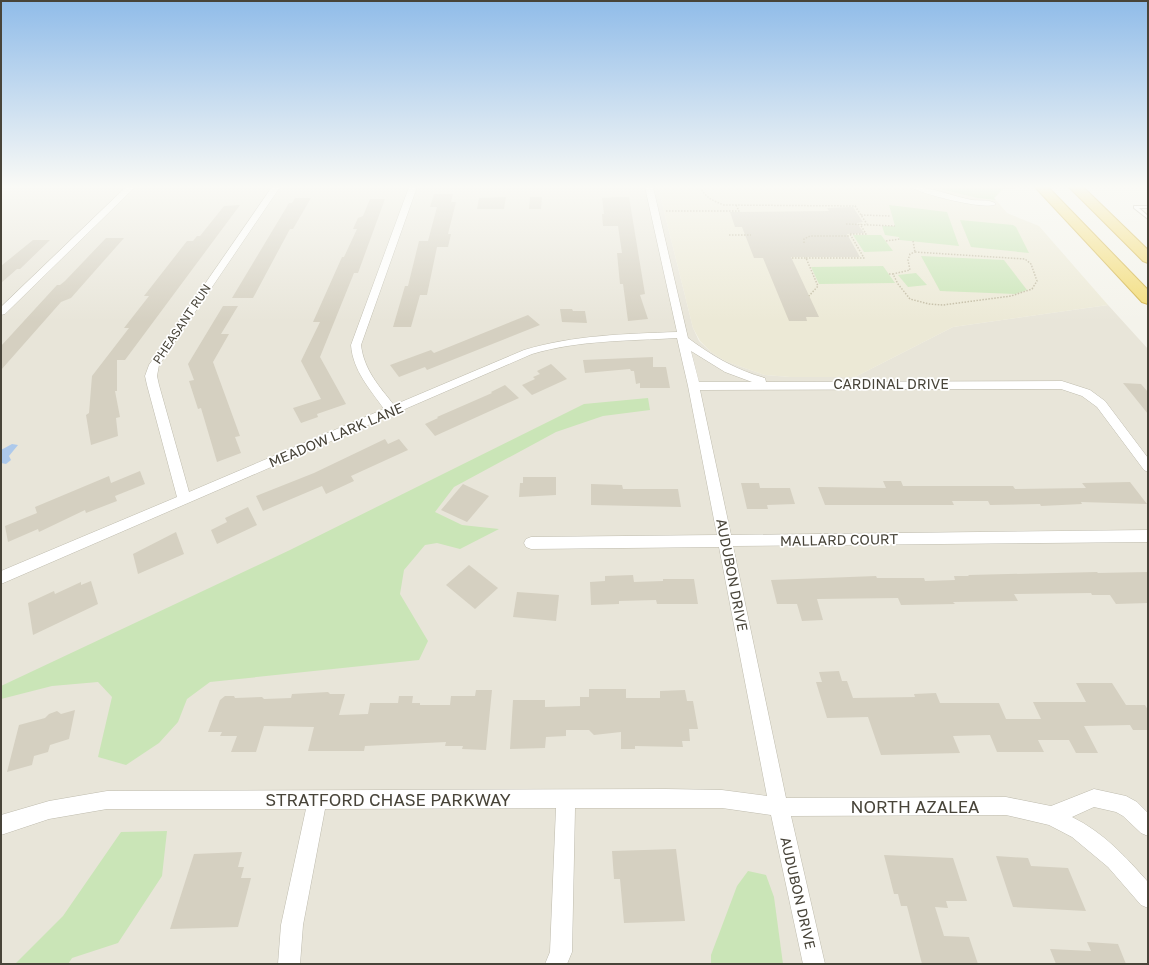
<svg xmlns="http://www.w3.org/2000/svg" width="1149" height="965" viewBox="0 0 1149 965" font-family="'Golos Text',sans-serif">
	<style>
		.residential { fill: #e8e5d9 }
		.education { fill: #ece9d6 }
		.green { fill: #cae5b7 }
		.water { fill: #adc9eb }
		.building { fill: #d5d0c1 }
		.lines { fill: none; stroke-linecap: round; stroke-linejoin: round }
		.service-casing { stroke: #bfbcae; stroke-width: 2 }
		.minor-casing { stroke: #bfbcae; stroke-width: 1 }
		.motorway-casing { stroke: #d2b347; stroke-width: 2 }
		.path { stroke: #c0b9a0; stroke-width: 1.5; stroke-dasharray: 1.5 1.5; stroke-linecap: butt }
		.service { fill: #fff; fill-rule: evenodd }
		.minor { fill: #fff; fill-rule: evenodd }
		.motorway { fill: #f3dc77; fill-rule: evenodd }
		.labels { text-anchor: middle; stroke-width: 3.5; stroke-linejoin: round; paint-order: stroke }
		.far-street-label { font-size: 12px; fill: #484439; stroke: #fff }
		.street-label { font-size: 14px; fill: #484439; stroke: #fff }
		.near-street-label { font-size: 17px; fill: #484439; stroke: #fff }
	</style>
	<rect width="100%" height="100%" fill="#f4f3eb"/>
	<!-- residential -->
	<polygon class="residential" points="1,187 658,187 693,328 699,341 711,352 725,361 765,375 790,377 855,377 953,327 1108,305 1148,349 1148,964 1,964"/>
	<!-- education -->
	<polygon class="education" points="658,187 932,187 977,198 996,200 1007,213 1039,226 1108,305 953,327 855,377 790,377 765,375 725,361 711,352 700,341 693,328"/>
	<!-- green -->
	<g class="green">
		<polygon points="932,187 1013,187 1015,189 1003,189 994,198 996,200 977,198"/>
		<polygon points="889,205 947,212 959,246 900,240 899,237 885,235 882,226 895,226"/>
		<polygon points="960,220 1013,225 1016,227 1029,253 971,247"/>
		<polygon points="853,235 881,235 893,251 864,252"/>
		<polygon points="921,256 1004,260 1027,290 1015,294 940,291"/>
		<polygon points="883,266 895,283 819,284 811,267"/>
		<polygon points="916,273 927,285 908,287 898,275"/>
		<polygon points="648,398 650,410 603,416 556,432 454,487 435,512 462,525 499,529 460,549 437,543 425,545 404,570 400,594 428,641 419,660 210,682 187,699 178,722 159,743 126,765 98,757 112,697 98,682 52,686 1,699 1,686 290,550 584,404"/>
		<polygon points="167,831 162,876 118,943 72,958 68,964 15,964 63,916 121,832"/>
		<polygon points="748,871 766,875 774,897 783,964 711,964 711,955 737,886"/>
	</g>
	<!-- water -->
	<polygon class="water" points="12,444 18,445 9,456 11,460 6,464 1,463 1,450"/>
	<!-- building -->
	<g class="building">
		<polygon points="434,194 453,194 451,202 456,202 448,234 451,234 448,247 437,247 427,295 420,295 411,327 393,327 405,286 408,286 419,241 428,241 437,207 430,207"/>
		<polygon points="506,197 504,209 477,209 479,198"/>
		<polygon points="530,197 542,197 541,209 529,209"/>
		<polygon points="617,197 629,197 645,294 640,295 648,319 628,321 623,284 620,284 617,253 622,253 618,226 603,226 602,214 604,214 602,198"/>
		<polygon points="295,198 311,198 293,229 290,229 253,298 232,298 289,203 292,203"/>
		<polygon points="370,199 385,199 358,273 354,273 320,357 346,404 317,414 318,417 301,423 293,408 321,399 301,361 320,322 313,322 342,257 344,257 357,229 353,229 358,218 363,216"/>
		<polygon points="240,205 125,360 117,360 117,391 115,391 120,417 116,418 118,436 91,445 86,415 89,413 92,376 129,328 124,328 149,296 144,296 187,241 193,241 197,236 200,236 224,206"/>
		<polygon points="853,207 863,222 857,223 864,233 847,234 860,257 791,257 819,317 806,317 807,321 789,321 763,258 754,258 742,227 735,227 730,212 829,211 827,208"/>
		<polygon points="106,238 124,238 71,298 61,302 1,370 1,346 57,285 60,285 65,281"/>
		<polygon points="33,240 50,240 20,269 17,269 1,283 1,266"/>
		<polygon points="223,306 238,306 221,334 229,334 213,362 240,436 235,437 241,453 217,462 201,408 198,409 189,381 194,380 188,364"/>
		<polygon points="560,309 572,309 573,311 585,311 587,323 562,322"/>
		<polygon points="528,315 540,325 427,370 425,367 399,377 390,365 431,350 434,353"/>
		<polygon points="653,357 653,367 647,367 666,367 670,388 640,388 640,383 636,384 634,371 631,371 630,369 585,373 583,360"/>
		<polygon points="551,364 567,379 532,395 522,385 535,379 533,377 540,374 537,371"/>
		<polygon points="1123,383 1141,384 1148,392 1148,414"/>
		<polygon points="505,385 519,398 435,436 425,424 438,418 437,417 492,393 491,392"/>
		<polygon points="385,439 388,444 399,439 408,450 351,476 354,481 326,494 322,486 263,511 256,496 314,473"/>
		<polygon points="140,471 145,484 115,496 117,501 86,513 85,510 39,532 38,529 8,542 5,526 37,513 35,507 109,476 111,483"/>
		<polygon points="523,477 556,477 556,495 519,497 520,483 523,483"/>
		<polygon points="883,481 901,481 903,486 1013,486 1015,489 1086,488 1082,483 1130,482 1147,504 1081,502 1082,504 1041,506 1040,504 990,505 988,501 952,501 954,505 825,505 818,487 886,488"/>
		<polygon points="741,483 759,483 760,488 790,488 795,504 767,505 768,509 747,509"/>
		<polygon points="463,484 489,496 467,522 441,510"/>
		<polygon points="591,484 622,485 623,489 678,489 681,507 591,505"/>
		<polygon points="248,507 257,525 217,544 211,530 227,522 225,518"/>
		<polygon points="176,532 184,554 138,574 133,554"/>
		<polygon points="469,565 498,588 475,609 446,585"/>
		<polygon points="1097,572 1098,573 1148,572 1148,603 1116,604 1110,595 1092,595 1091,593 1014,594 1018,601 953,602 955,604 901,605 898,598 817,599 823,620 802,621 797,604 777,604 771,580 876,576 877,578 924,578 925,581 955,580 954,576 969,576 968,575"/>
		<polygon points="633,575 634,582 663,581 663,579 694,579 698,604 657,604 656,600 619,601 619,604 591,605 590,582 605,581 605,576"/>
		<polygon points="91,581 98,604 33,635 28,603 54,591 55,594 81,582 81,585"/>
		<polygon points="517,592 559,595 556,621 513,617"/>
		<polygon points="839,671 842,681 847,681 853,698 915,697 914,694 936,693 940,703 999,703 1006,719 1041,719 1033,702 1086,702 1076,683 1112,683 1126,705 1145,705 1148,710 1148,730 1133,730 1130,725 1084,726 1098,753 1076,753 1069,740 1038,740 1044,752 997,752 990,735 953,736 960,753 881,755 868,717 827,718 816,682 822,682 819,672"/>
		<polygon points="589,689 626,689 626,698 660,698 660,691 685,690 687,701 693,701 698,729 689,729 690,741 682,741 683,747 635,746 635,749 621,749 621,732 594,735 589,730 566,730 566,736 546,737 545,748 510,749 513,700 545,700 545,707 580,706 580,697 589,697"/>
		<polygon points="476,690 492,690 486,750 462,749 463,746 445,746 446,742 365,746 364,751 308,751 314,727 264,726 256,752 231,752 237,736 220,736 222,732 208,732 220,700 225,696 234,696 235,698 262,697 264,699 291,698 292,694 328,692 330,694 345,694 339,715 368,714 370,703 398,703 399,696 413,696 412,703 420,703 420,705 450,705 451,696 475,696"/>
		<polygon points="75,710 69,739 50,745 48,752 34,756 32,765 7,772 19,725 45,718 49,714 57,711 61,714"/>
		<polygon points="676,849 685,921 624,923 620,879 614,879 612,851"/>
		<polygon points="242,852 238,867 244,867 241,878 251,878 238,927 170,929 194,854"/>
		<polygon points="884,855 953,858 967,901 946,901 948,908 935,907 944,936 969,937 978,964 922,964 907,906 901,906 898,894 894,894"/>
		<polygon points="996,856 1028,858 1031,866 1068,868 1086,911 1013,907"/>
		<polygon points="1087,942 1118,944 1126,964 1056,964 1050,949 1091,951"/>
	</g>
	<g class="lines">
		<defs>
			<polygon id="service" points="1134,206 1148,206 1148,208 1139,208 1148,216 1148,219 1134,208"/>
			<g id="minor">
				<polygon points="126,187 135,187 5,314 1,315 1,307"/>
				<path d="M272,187h8l-121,178 -2,11 2,9 30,107 195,-83c-14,-20 -31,-38 -33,-64l58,-158h8l-56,158c3,25 18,41 33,60l130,-55c50,-15 101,-16 153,-18l-32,-145h8l35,151c24,18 48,32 77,40l1,4 296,-1 28,9 15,11 43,57v14l-4,-2 -47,-63 -15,-11 -21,-7 -361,1 31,145 417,-5v12l-415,4 53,252 220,-1 45,9 43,-17 32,7 11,6 11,11v23l-7,-3 -18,-17 -7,-4 -22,-5 -22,10c31,15 54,40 76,65v26l-7,-3 -33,-38 -36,-30 -23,-12 -43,-10 -215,1 34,148h-22l-32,-149 -49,-7h-147l-3,144 -5,12h-22l5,-12 6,-144 -231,1 -22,116 -3,39h-22l3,-39 25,-116h-199l-58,10 -48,16v-20l48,-14 58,-10 558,-2 57,1 45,6 -48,-249 -188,2 -5,-2 -2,-4 2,-4 5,-2 186,-2 -29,-149 -11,-48c-49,3 -98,2 -145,16l-531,230v-13l176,-74 -30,-112 -2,-9 4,-11zM691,351l34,21 27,10h-53z"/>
				<path d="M911,187c22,0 40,9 61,13 7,1 19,-1 24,4 -8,7 -76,-10 -85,-17z"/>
			</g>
			<g id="motorway">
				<polygon points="1035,187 1048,187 1148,290 1148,304 1142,302"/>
				<polygon points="1069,187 1083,187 1148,250 1148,263 1143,261"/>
			</g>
		</defs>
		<!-- service casing -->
		<use href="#service" class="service-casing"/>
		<!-- minor casing -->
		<use href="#minor" class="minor-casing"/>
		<!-- motorway casing -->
		<use href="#motorway" class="motorway-casing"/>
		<!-- path -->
		<g class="path">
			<path d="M700,187c6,11 13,14 24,18l132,1"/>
			<polyline points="855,206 867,224"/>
			<polyline points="666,211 739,211 736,205"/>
			<polyline points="861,215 891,216"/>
			<polyline points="846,224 895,226"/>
			<polyline points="850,234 866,234 860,224"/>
			<polyline points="729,235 751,235"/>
			<polyline points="886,241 900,239"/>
			<polyline points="913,241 915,252"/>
			<polyline points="804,243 804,239 810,236 850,236"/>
			<polygon points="915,252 1025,259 1031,264 1037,281 1032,289 1011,296 943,305 929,304 910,299 898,284 893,274 910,270 908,260 910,254"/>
			<polyline points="792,258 806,258 818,286 809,296"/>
			<polyline points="806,258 864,258 850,234"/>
			<polyline points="889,274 893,274"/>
		</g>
		<!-- service -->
		<use href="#service" class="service"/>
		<!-- minor -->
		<use href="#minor" class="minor"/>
		<!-- motorway -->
		<use href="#motorway" class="motorway"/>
	</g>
	<!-- sky -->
	<linearGradient id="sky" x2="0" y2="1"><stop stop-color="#90bce9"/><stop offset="0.58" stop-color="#fafaf6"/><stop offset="1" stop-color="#fafaf6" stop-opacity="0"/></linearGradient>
	<rect width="1149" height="322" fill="url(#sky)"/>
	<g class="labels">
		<!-- far-street labels -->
		<g class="far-street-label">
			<text transform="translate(182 324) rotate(-56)" y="4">PHEASANT RUN</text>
		</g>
		<!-- street labels -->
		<g class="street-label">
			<text x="891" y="389">CARDINAL DRIVE</text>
			<text transform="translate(336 435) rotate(-23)" y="5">MEADOW LARK LANE</text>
			<text transform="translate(839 540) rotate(-1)" y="5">MALLARD COURT</text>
			<text transform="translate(732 575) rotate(79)" y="5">AUDUBON DRIVE</text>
			<text transform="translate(798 893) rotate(77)" y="5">AUDUBON DRIVE</text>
		</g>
		<!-- near-street labels -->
		<g class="near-street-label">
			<text x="388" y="806">STRATFORD CHASE PARKWAY</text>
			<text x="915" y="813">NORTH AZALEA</text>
		</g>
	</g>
	<!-- border -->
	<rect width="1149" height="965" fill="none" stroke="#484439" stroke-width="4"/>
</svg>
